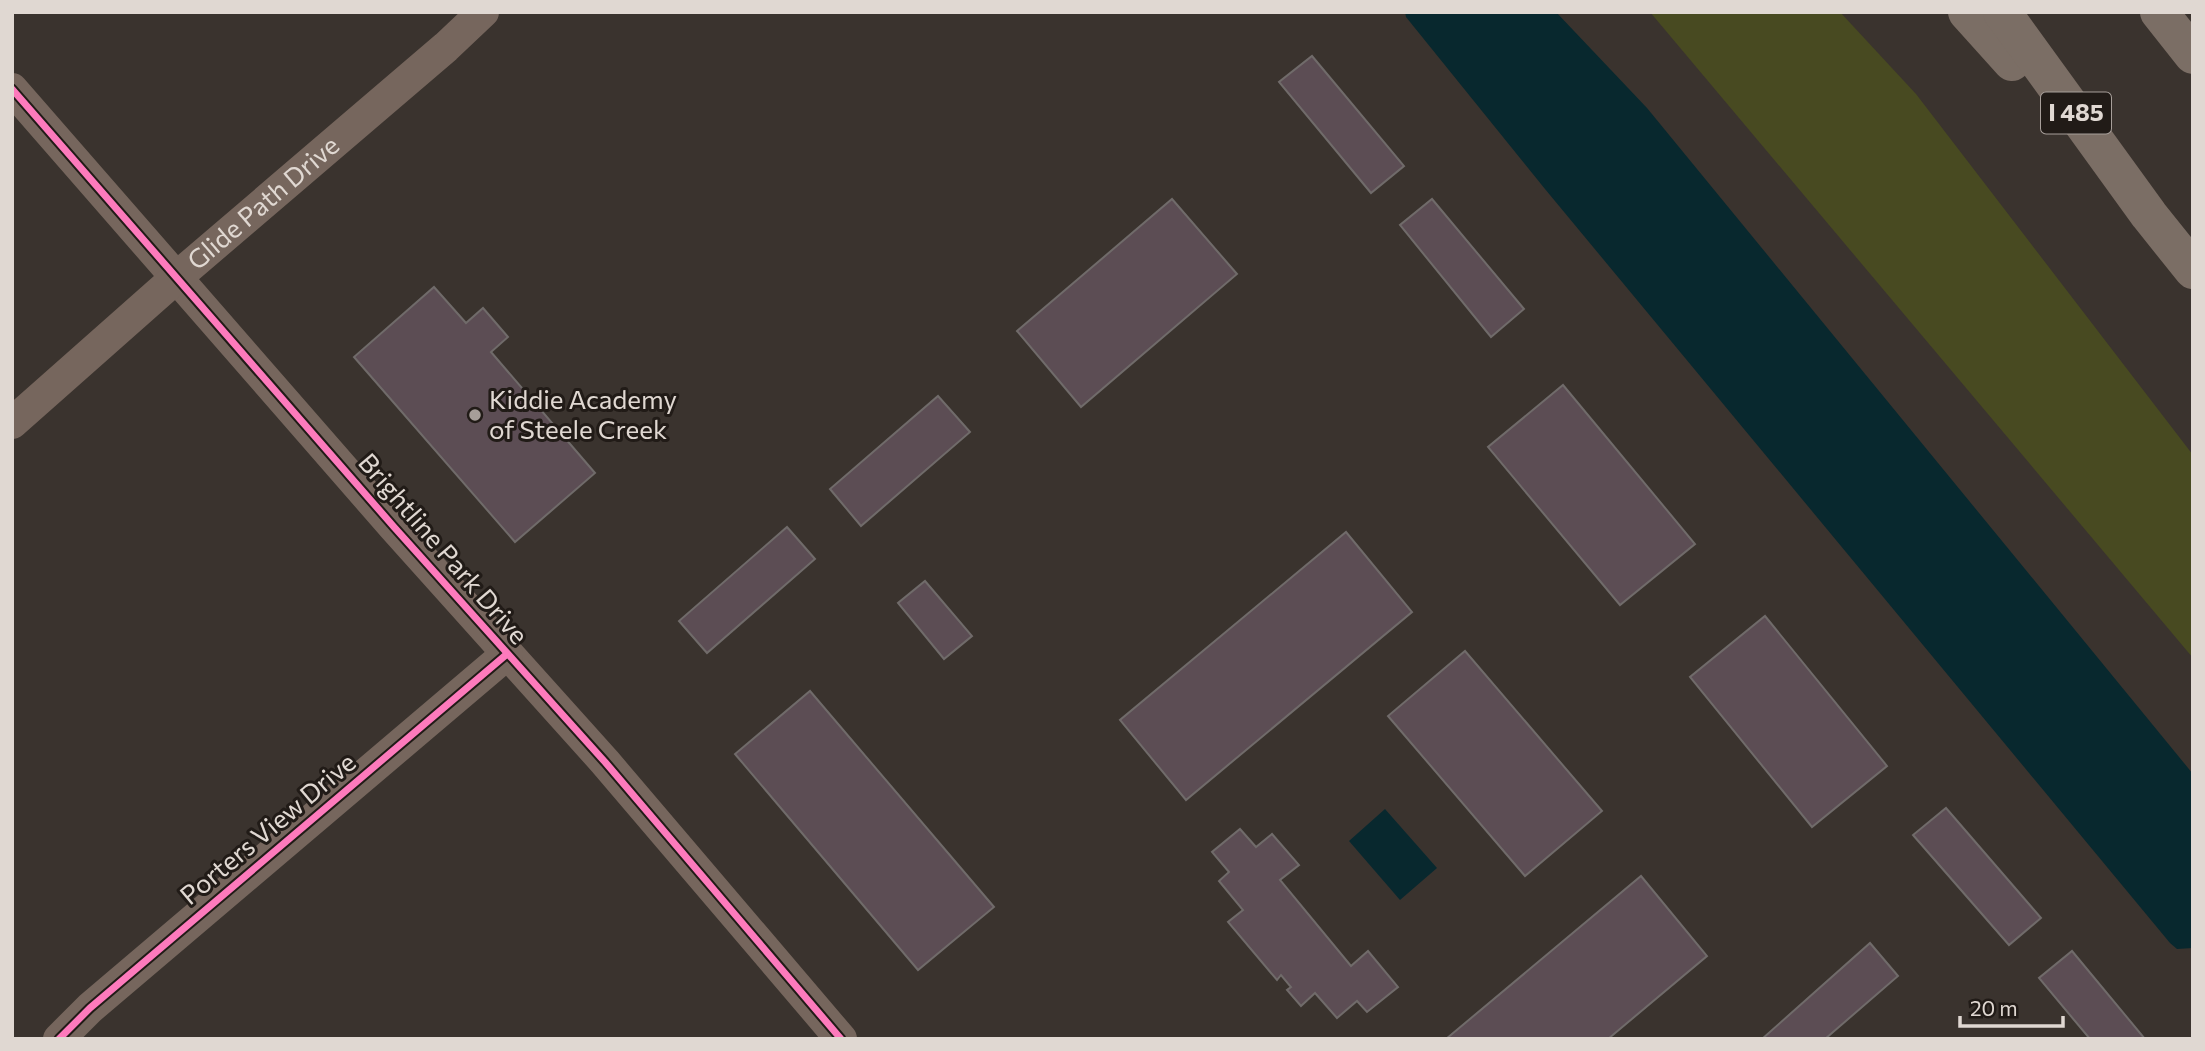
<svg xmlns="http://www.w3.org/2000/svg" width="2205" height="1051" viewBox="0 0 2205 1051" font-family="Commissioner,sans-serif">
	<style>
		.green { fill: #484a21 }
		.water { fill: #08282e }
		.building { fill: #5c4d54; stroke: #706b6a; stroke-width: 2 }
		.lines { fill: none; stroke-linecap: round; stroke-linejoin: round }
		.minor { stroke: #76665d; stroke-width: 32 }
		.motorway { stroke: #7b6e65; stroke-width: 38 }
		.cycleway-casing { stroke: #211b17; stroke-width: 11 }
		.cycleway { stroke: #fd7abc; stroke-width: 7 }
		.poi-dot { fill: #a69e99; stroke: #211b17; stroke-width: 2.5 }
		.labels { text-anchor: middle; stroke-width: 6; stroke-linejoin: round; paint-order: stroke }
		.shield { fill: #211b17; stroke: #a79f9a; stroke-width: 2 }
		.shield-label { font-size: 24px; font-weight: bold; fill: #e0d8d2 }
		.street-label { font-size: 26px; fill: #e0d8d2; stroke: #211b17 }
		.poi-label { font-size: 26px; fill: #e0d8d2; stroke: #211b17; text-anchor: start }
	</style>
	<rect width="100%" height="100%" fill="#3a332e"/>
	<!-- green -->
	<polygon class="green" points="1650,12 1840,12 1916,94 2193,455 2193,658"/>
	<!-- water -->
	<g class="water">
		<polygon points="1405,12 1556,12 1647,108 2193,774 2193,948 2177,949 2170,943 1545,189 1406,17"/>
		<polygon points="1385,809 1437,868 1400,900 1349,841"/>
	</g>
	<!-- building -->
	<g class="building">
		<polygon points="1312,56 1404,166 1371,193 1279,82"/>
		<polygon points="1172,199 1237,274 1081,407 1017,331"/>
		<polygon points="1432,199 1524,309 1491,337 1400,225"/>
		<polygon points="434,287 466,323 483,308 508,337 491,352 595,473 515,542 354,357"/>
		<polygon points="1563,385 1695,544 1620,605 1488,447"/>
		<polygon points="938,396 970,432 861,526 830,489"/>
		<polygon points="787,527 815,559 707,653 679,621"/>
		<polygon points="1346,532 1412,612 1186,800 1120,720"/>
		<polygon points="925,581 972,636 944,659 898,603"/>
		<polygon points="1765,616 1887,766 1812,827 1690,677"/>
		<polygon points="1465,651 1602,811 1525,876 1388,716"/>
		<polygon points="810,691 994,907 918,970 735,754"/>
		<polygon points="1946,808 2041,918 2009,945 1913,835"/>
		<polygon points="1240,829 1256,847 1272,834 1299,865 1280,880 1351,966 1368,951 1398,987 1367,1012 1357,1001 1337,1018 1315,993 1301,1006 1287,990 1291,987 1281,975 1277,980 1228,922 1243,910 1219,881 1229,872 1212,852"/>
		<polygon points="1641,876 1707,956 1608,1039 1446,1039"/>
		<polygon points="1870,943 1898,976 1825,1039 1762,1039"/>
		<polygon points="2072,951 2145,1039 2090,1039 2039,978"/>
	</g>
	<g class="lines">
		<!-- minor -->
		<g class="minor">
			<polyline points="12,89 394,527 605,762 841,1039"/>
			<path id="s1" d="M12,423l165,-146 269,-230 37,-35"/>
			<polyline points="59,1039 90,1008 507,654"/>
		</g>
		<!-- motorway -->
		<g class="motorway">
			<polyline points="1967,12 2012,62"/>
			<polyline points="2002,12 2149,215 2193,270"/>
			<polyline points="2159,12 2193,55"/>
		</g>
		<defs>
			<g id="cycleway">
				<polyline points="12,89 394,527 605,762 841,1039"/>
				<polyline points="59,1039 90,1008 507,654"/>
			</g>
		</defs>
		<!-- cycleway casing -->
		<use href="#cycleway" class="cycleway-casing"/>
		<!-- cycleway -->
		<use href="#cycleway" class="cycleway"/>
	</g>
	<!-- markers -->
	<circle class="poi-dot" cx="475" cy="415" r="7"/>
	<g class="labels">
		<!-- shield labels -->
		<rect class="shield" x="2041" y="92.5" width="70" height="41" rx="5"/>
		<g class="shield-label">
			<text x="2076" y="121">I 485</text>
		</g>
		<!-- street labels -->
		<g class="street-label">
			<text dy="9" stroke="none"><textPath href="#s1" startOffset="334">Glide Path Drive</textPath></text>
			<text transform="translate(443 549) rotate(49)" y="9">Brightline Park Drive</text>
			<text transform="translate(268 829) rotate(-40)" y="9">Porters View Drive</text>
		</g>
		<!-- poi labels -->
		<g class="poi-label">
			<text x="489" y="409">Kiddie Academy<tspan x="489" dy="30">of Steele Creek</tspan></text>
		</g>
	</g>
	<!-- border -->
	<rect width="2205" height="1051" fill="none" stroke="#e0d8d2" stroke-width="28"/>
	<!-- scale -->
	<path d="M1960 1016v10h103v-10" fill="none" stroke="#e0d8d2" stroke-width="3.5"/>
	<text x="1970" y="1016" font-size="21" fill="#e0d8d2" stroke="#211b17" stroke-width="5" paint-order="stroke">20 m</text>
</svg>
